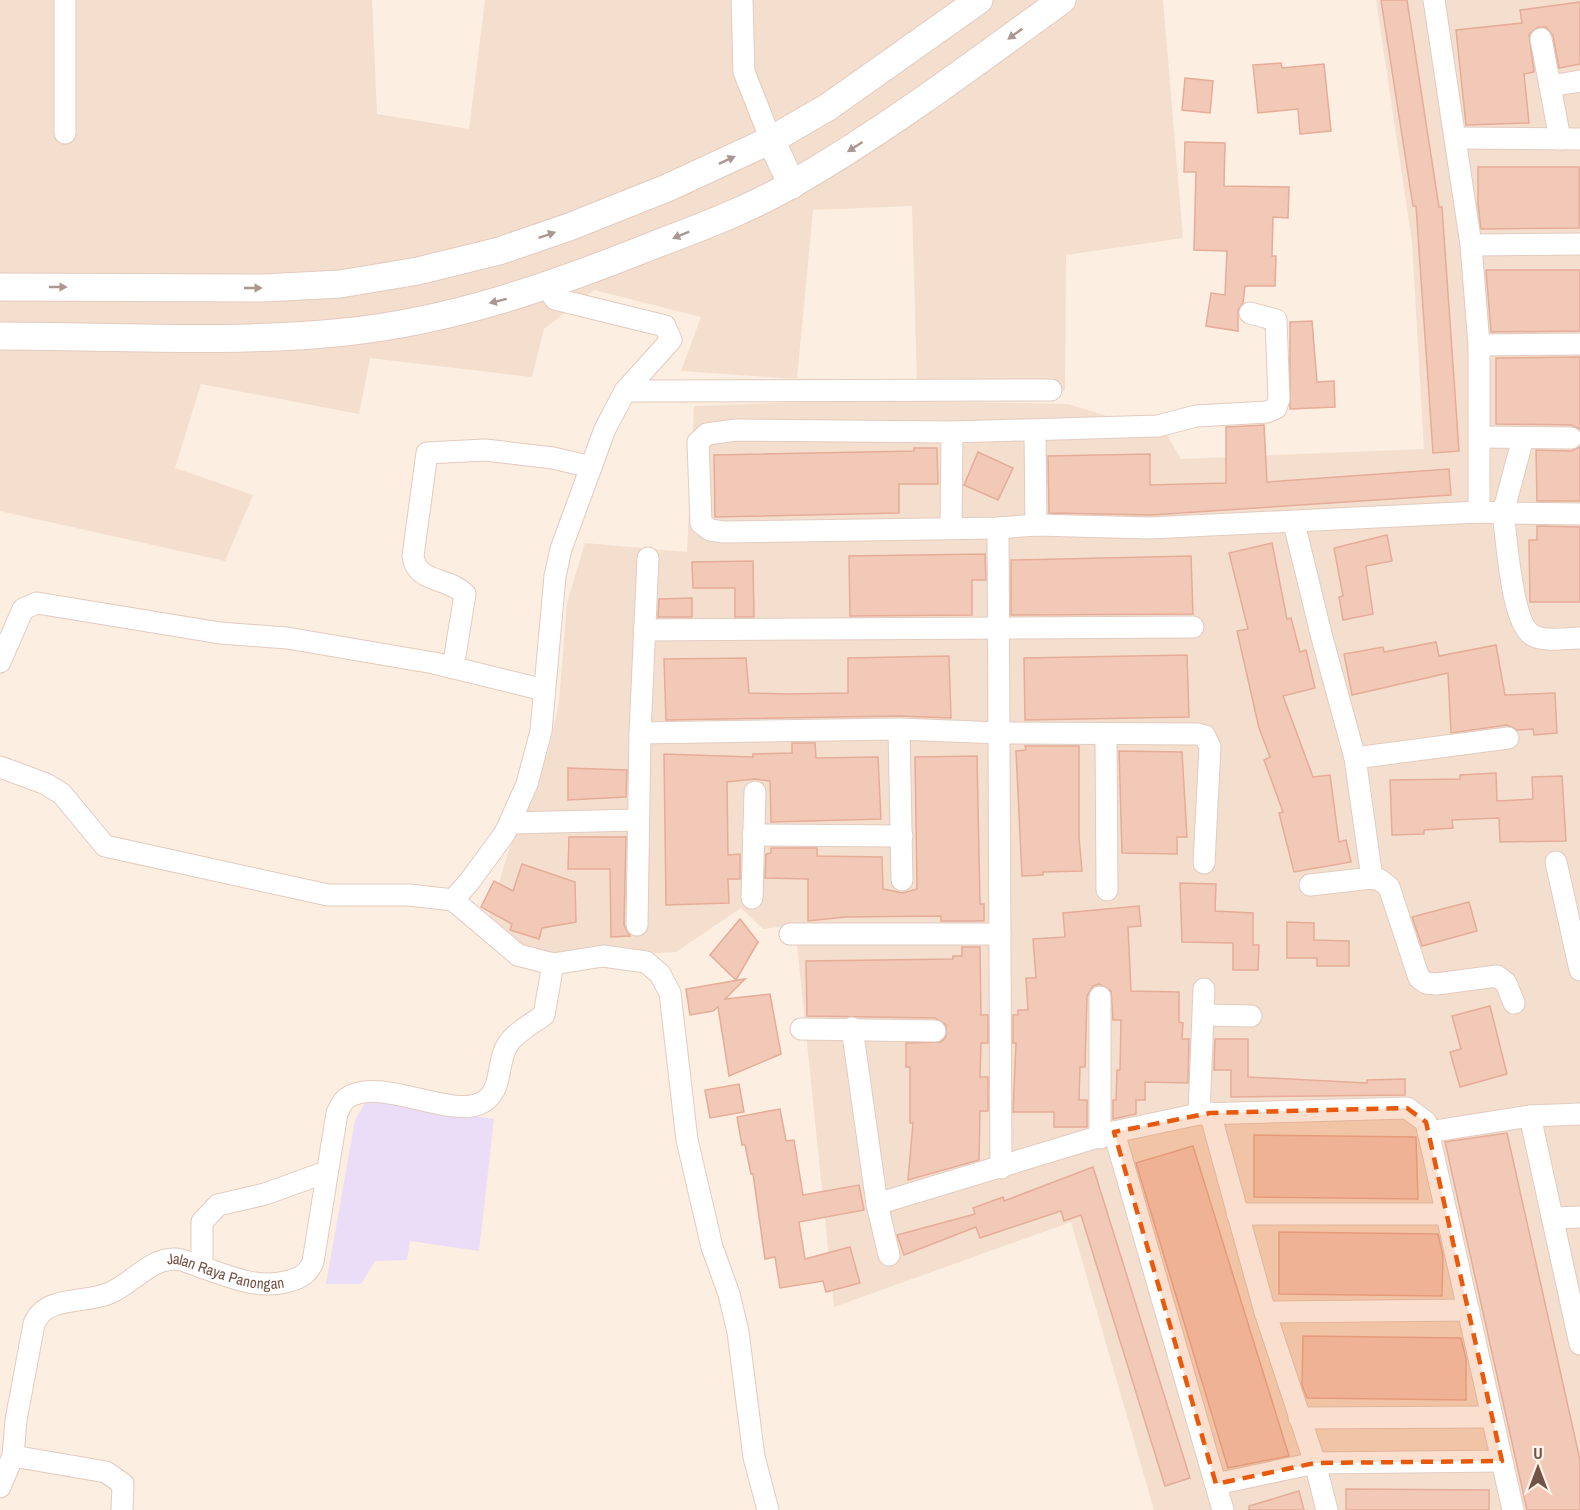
<svg xmlns="http://www.w3.org/2000/svg" width="1580" height="1510" viewBox="0 0 1580 1510" font-family="'Archivo Narrow',sans-serif">
	<style>
		.residential { fill: #f4dfce }
		.education { fill: #ebddf8 }
		.building { fill: #f2c8b7; stroke: #e5ac98; stroke-width: 1.5 }
		.lines { fill: none; stroke-linecap: round; stroke-linejoin: round }
		.minor-casing { stroke: #e2cbbf; stroke-width: 23 }
		.tertiary-casing { stroke: #e2cbbf; stroke-width: 29 }
		.minor { stroke: #fff; stroke-width: 21 }
		.tertiary { stroke: #fff; stroke-width: 27 }
		.oneway { fill: #ab9791 }
		.marked { fill: #e8590c; fill-opacity: 0.2; stroke: #e8590c; stroke-width: 4.5; stroke-dasharray: 12 8; stroke-linejoin: round }
		.labels { text-anchor: middle; stroke-width: 5; stroke-linejoin: round; paint-order: stroke }
		.street-label { font-size: 15px; fill: #735247; stroke: #fff2e6 }
	</style>
	<rect width="100%" height="100%" fill="#fceee0"/>
	<!-- residential -->
	<g class="residential">
		<polygon points="0,0 372,0 377,114 469,129 485,0 1163,0 1183,238 1066,255 1065,391 917,384 912,206 813,210 797,379 681,371 701,317 594,290 544,329 532,377 370,358 359,414 201,384 175,468 253,495 225,561 0,511"/>
		<polygon points="1376,0 1580,0 1580,1510 1154,1510 1071,1222 834,1307 795,925 763,929 741,908 676,952 549,959 518,947 487,921 509,850 548,752 559,702 567,603 585,543 687,552 694,406 855,400 1068,404 1167,435 1181,459 1424,449 1412,242"/>
	</g>
	<!-- education -->
	<polygon class="education" points="383,1102 494,1119 479,1251 410,1241 407,1260 375,1261 361,1284 326,1284 355,1120 365,1103"/>
	<!-- building -->
	<g class="building">
		<polygon points="1381,0 1407,0 1439,207 1442,207 1459,451 1433,453 1416,206 1413,206"/>
		<polygon points="1580,2 1580,64 1559,68 1553,36 1546,27 1538,27 1529,34 1534,72 1524,74 1529,123 1466,125 1456,30 1522,23 1520,10"/>
		<polygon points="1281,63 1282,68 1324,64 1331,131 1300,134 1298,109 1258,113 1253,65"/>
		<polygon points="1185,78 1213,81 1210,113 1182,110"/>
		<polygon points="1185,142 1225,143 1224,186 1289,187 1288,218 1273,217 1272,256 1276,256 1275,286 1245,286 1243,303 1238,310 1238,331 1206,326 1211,293 1225,295 1227,251 1194,250 1196,172 1184,172"/>
		<polygon points="1478,167 1579,167 1579,228 1481,229 1478,204"/>
		<polygon points="1486,270 1580,270 1580,331 1491,332"/>
		<polygon points="1312,321 1317,382 1334,381 1335,407 1290,409 1290,322"/>
		<polygon points="1580,357 1580,429 1571,425 1496,424 1496,358"/>
		<polygon points="1264,425 1267,482 1449,469 1451,495 1151,515 1049,513 1048,456 1150,454 1150,485 1226,483 1226,427"/>
		<polygon points="1580,447 1580,501 1537,501 1536,450 1571,451"/>
		<polygon points="914,448 937,448 938,484 899,484 899,513 715,517 714,455 914,451"/>
		<polygon points="978,452 1013,468 998,500 964,485"/>
		<polygon points="1537,526 1580,527 1580,602 1530,602 1529,540 1537,540"/>
		<polygon points="1387,535 1392,561 1366,566 1373,614 1343,620 1339,597 1343,596 1334,548"/>
		<polygon points="1272,543 1287,619 1291,618 1300,652 1306,650 1315,688 1283,696 1313,777 1330,775 1339,842 1346,840 1351,862 1294,872 1279,813 1283,812 1264,760 1270,757 1259,728 1237,631 1248,629 1229,553"/>
		<polygon points="985,554 986,580 972,580 972,615 850,616 849,556"/>
		<polygon points="1191,556 1193,614 1011,615 1011,560"/>
		<polygon points="753,561 754,617 735,617 735,588 693,588 692,562"/>
		<polygon points="692,598 692,617 658,617 659,599"/>
		<polygon points="1436,642 1439,656 1496,645 1505,695 1555,693 1557,733 1534,735 1533,729 1517,730 1507,725 1451,733 1448,673 1352,695 1344,654 1383,647 1384,652"/>
		<polygon points="1187,655 1189,717 1025,720 1024,658"/>
		<polygon points="949,656 951,718 899,716 666,720 664,659 746,658 749,693 786,694 848,693 848,658"/>
		<polygon points="792,743 815,743 816,758 878,757 881,819 771,822 770,781 755,779 727,782 728,855 740,854 740,879 728,879 729,903 666,905 664,754 753,757 753,754 792,753"/>
		<polygon points="1025,746 1079,746 1079,837 1082,871 1043,872 1043,875 1022,876 1016,751 1026,750"/>
		<polygon points="1119,751 1182,752 1187,837 1177,837 1177,854 1122,853"/>
		<polygon points="977,756 980,904 984,904 984,921 941,921 941,916 845,917 808,921 808,879 765,878 766,854 771,853 771,848 817,848 817,856 882,857 883,889 903,893 917,889 915,757"/>
		<polygon points="568,768 627,770 626,797 568,800"/>
		<polygon points="1496,773 1497,801 1533,799 1532,777 1562,776 1566,841 1500,842 1499,818 1452,820 1453,828 1424,830 1424,834 1392,835 1390,780 1460,779 1460,775"/>
		<polygon points="569,837 626,837 624,925 630,936 611,937 610,869 568,869"/>
		<polygon points="522,864 575,882 576,922 542,928 539,939 510,930 512,924 481,907 494,881 513,891"/>
		<polygon points="1180,883 1216,884 1215,911 1253,913 1253,945 1259,945 1258,970 1233,970 1233,943 1182,942"/>
		<polygon points="1469,902 1477,931 1422,946 1412,917"/>
		<polygon points="1139,906 1141,926 1128,927 1131,991 1179,992 1179,1022 1183,1023 1182,1039 1189,1039 1188,1083 1145,1082 1145,1100 1136,1100 1136,1114 1113,1119 1113,1100 1116,1100 1117,1070 1120,1070 1121,1020 1113,1020 1111,991 1099,984 1093,986 1087,996 1085,1067 1080,1067 1079,1100 1087,1100 1087,1127 1054,1127 1054,1112 1013,1112 1016,1043 1013,1043 1013,1015 1018,1015 1018,1010 1028,1010 1026,978 1036,978 1033,939 1065,937 1063,913"/>
		<polygon points="740,919 758,942 736,980 710,955"/>
		<polygon points="1287,922 1314,923 1314,940 1349,941 1349,966 1317,966 1317,958 1287,958"/>
		<polygon points="962,947 980,947 981,1015 988,1015 988,1043 981,1043 980,1077 988,1077 988,1111 980,1111 979,1160 908,1180 913,1123 910,1123 910,1067 906,1067 906,1043 941,1042 946,1037 946,1025 935,1018 807,1016 806,961 953,959 953,956 962,956"/>
		<polygon points="745,979 725,999 770,994 781,1054 729,1076 718,1007 713,1011 690,1015 686,989"/>
		<polygon points="1490,1006 1507,1074 1460,1087 1450,1052 1461,1049 1452,1016"/>
		<polygon points="1215,1039 1248,1039 1248,1077 1367,1083 1367,1080 1405,1079 1405,1095 1231,1097 1231,1070 1214,1070"/>
		<polygon points="739,1084 744,1112 710,1118 705,1090"/>
		<polygon points="780,1109 786,1141 794,1140 803,1195 859,1185 864,1210 799,1222 805,1259 850,1247 860,1283 826,1292 823,1281 780,1288 775,1257 765,1259 753,1174 751,1174 745,1145 742,1145 737,1117"/>
		<polygon points="1507,1133 1580,1460 1580,1510 1527,1510 1445,1142"/>
		<polygon points="1254,1135 1416,1137 1418,1199 1254,1197"/>
		<polygon points="1193,1146 1289,1456 1228,1468 1136,1163"/>
		<polygon points="1093,1167 1190,1478 1165,1486 1081,1215 1064,1221 1061,1211 980,1238 976,1227 904,1255 897,1235 975,1214 973,1208 1003,1197 1004,1201"/>
		<polygon points="1279,1232 1438,1234 1443,1256 1442,1296 1279,1294"/>
		<polygon points="1303,1336 1461,1338 1466,1359 1466,1400 1307,1398 1302,1385"/>
		<polygon points="1346,1489 1489,1490 1489,1510 1346,1510"/>
		<polygon points="1299,1491 1304,1510 1249,1510 1249,1506"/>
	</g>
	<g class="lines">
		<defs>
			<g id="minor">
				<polyline points="742,0 744,72 771,140"/>
				<polyline points="1434,0 1471,245 1479,345 1479,512"/>
				<polyline points="1541,39 1560,139"/>
				<polyline points="1550,86 1580,81"/>
				<polyline points="65,133 65,0"/>
				<polyline points="1455,138 1580,139"/>
				<polyline points="1471,245 1580,244"/>
				<polyline points="1479,345 1580,344"/>
				<polyline points="625,391 1051,390"/>
				<polyline points="952,432 1158,426 1196,416 1267,412 1276,408 1279,399 1276,320 1250,313"/>
				<polyline points="1035,432 1036,525"/>
				<polyline points="1481,437 1571,438"/>
				<polyline points="1523,438 1503,513 1580,514"/>
				<polyline points="1294,523 1321,634 1355,758 1372,878 1310,885"/>
				<path d="M951,527l1,-95 -216,-2 -29,4 -9,8 3,81 9,7 14,2 274,-4 38,-3 114,3 329,-16 24,1c4,25 8,113 31,123 13,6 32,2 46,2"/>
				<polyline points="998,528 1001,1168"/>
				<polyline points="644,630 1193,627"/>
				<polyline points="0,662 23,609 37,603 220,633 287,638 434,663 544,690"/>
				<path d="M453,668l12,-74c-17,-17 -49,-11 -52,-38l14,-103 58,-3 68,8 38,9"/>
				<polyline points="899,729 902,880"/>
				<polyline points="640,733 899,729 1000,733 1197,734 1205,736 1210,747 1204,863"/>
				<polyline points="1106,735 1107,890"/>
				<polyline points="1355,758 1508,738"/>
				<polyline points="0,767 46,784 62,794 105,846 328,895 409,895 453,900 518,955 553,964 603,956 646,962 660,974 670,993 687,1140 712,1247 729,1294 738,1332 754,1457 768,1510"/>
				<polyline points="510,823 638,820"/>
				<polyline points="753,835 902,836"/>
				<polyline points="1556,862 1580,970"/>
				<polyline points="1372,878 1380,880 1389,887 1419,978 1426,983 1436,984 1497,976 1506,983 1514,1003"/>
				<polyline points="752,898 755,792"/>
				<polyline points="453,900 469,882 505,833 527,784 541,731 555,576 561,549 605,429 625,391 671,340 665,326 555,299 547,287"/>
				<polyline points="637,925 640,733 648,558"/>
				<polyline points="790,934 1000,934"/>
				<polyline points="1204,1015 1251,1016"/>
				<polyline points="852,1028 877,1204 889,1255"/>
				<polyline points="801,1029 935,1031"/>
				<polyline points="1210,1113 1265,1312 1315,1463 1327,1510"/>
				<polyline points="1199,1114 1204,989"/>
				<polyline points="1580,1114 1530,1116 1580,1344"/>
				<polyline points="1114,1132 1223,1510"/>
				<polyline points="1428,1132 1530,1116"/>
				<polyline points="1100,1138 1100,997"/>
				<polyline points="877,1204 1114,1132 1199,1114 1407,1108 1426,1122 1513,1510"/>
				<polyline points="1237,1214 1447,1214"/>
				<polyline points="1552,1218 1580,1217"/>
				<polyline points="202,1267 202,1222 218,1205 265,1194 326,1172"/>
				<polyline points="1265,1312 1469,1310"/>
				<polyline points="1299,1418 1492,1417"/>
				<polyline points="13,1456 106,1472 123,1484 122,1510"/>
				<polyline points="1216,1484 1315,1463 1502,1461"/>
				<path id="s1" d="M0,1487l13,-31 3,-36 18,-96c11,-29 51,-20 76,-31 21,-9 40,-34 64,-34 9,0 18,5 27,8 28,9 54,22 84,15 14,-3 22,-7 28,-20l24,-149c3,-5 5,-12 10,-15 30,-22 101,19 132,6 26,-11 16,-41 29,-60 8,-12 25,-21 36,-29l9,-51"/>
			</g>
			<g id="tertiary">
				<polyline points="771,140 792,185"/>
				<polyline points="0,287 264,288 340,284 418,271 499,251 569,227 667,188 771,140 828,107 979,0"/>
				<path d="M0,336c114,0 231,8 345,-4 108,-11 209,-47 309,-87 48,-18 98,-37 142,-63 93,-54 179,-119 266,-182"/>
			</g>
		</defs>
		<!-- minor casing -->
		<use href="#minor" class="minor-casing"/>
		<!-- tertiary casing -->
		<use href="#tertiary" class="tertiary-casing"/>
		<!-- minor -->
		<use href="#minor" class="minor"/>
		<!-- tertiary -->
		<use href="#tertiary" class="tertiary"/>
	</g>
	<!-- one-way arrows -->
	<defs><path id="oneway-solid" d="M-6-.8H1V-3.2L6.5 0L1 3.2V.8H-6Z" transform="scale(1.5)"/></defs>
	<g class="oneway">
		<use href="#oneway-solid" transform="translate(1015 34) rotate(144)"/>
		<use href="#oneway-solid" transform="translate(855 147) rotate(147)"/>
		<use href="#oneway-solid" transform="translate(727 160) rotate(-25)"/>
		<use href="#oneway-solid" transform="translate(547 235) rotate(-19)"/>
		<use href="#oneway-solid" transform="translate(681 235) rotate(158)"/>
		<use href="#oneway-solid" transform="translate(58 287)"/>
		<use href="#oneway-solid" transform="translate(253 288)"/>
		<use href="#oneway-solid" transform="translate(498 301) rotate(166)"/>
	</g>
	<!-- marked area -->
	<path class="marked" d="M1407,1108l19,14 76,339 -187,2 -99,21 -102,-352 96,-19z"/>
	<g class="labels">
		<!-- street labels -->
		<g class="street-label">
			<text dy="5" stroke="none"><textPath href="#s1" startOffset="380">Jalan Raya Panongan</textPath></text>
		</g>
	</g>
	<!-- north arrow -->
	<g transform="translate(1538 1468)" stroke="#fff2e6" stroke-width="4.5" paint-order="stroke">
	<path d="M0-4.5L10 22L0 15L-10 22Z" fill="#735247"/>
	<text y="-9" font-size="16" font-weight="bold" text-anchor="middle" fill="#735247">U</text>
	</g>
</svg>
